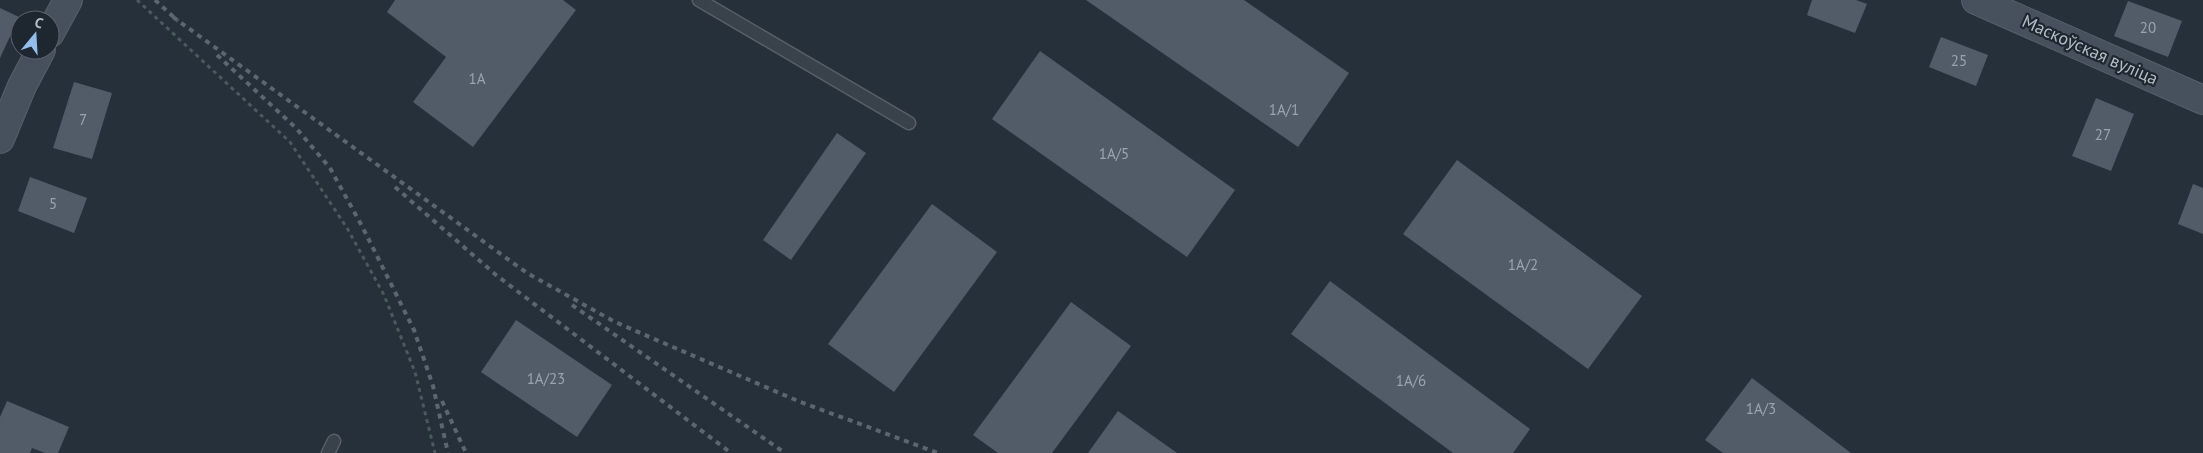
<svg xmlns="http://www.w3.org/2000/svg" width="2203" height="453" viewBox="0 0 2203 453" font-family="'PT Sans',sans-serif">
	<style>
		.building { fill: #515c68 }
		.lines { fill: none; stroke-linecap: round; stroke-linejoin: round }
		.lane-casing { stroke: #575f68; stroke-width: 15 }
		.secondary-casing { stroke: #575f68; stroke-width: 30 }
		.path { stroke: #495b5c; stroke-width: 3; stroke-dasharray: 4 4; stroke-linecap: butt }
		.lane { stroke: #39414a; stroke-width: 12 }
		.secondary { stroke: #47515d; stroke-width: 28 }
		.rail { stroke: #5b6671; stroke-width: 4; stroke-dasharray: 5 5; stroke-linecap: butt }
		.labels { text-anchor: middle; stroke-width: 4.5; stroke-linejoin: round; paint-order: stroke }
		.number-label { font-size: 15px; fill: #9ba4ae }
		.street-label { font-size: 18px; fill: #b4bcc6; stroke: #1e262f }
	</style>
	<rect width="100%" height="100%" fill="#25303a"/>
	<!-- building -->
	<g class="building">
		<polygon points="395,0 563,0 576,10 473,147 413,102 446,57 387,12"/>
		<polygon points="1086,0 1244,0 1349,73 1298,147"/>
		<polygon points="1812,0 1856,0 1867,4 1855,33 1807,15"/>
		<polygon points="2128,1 2182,21 2168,57 2114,36"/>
		<polygon points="0,8 19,17 0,58"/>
		<polygon points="1941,37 1988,55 1976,86 1929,67"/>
		<polygon points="1040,51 1235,190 1187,257 992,119"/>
		<polygon points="74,82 112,93 92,159 53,148"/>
		<polygon points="2096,98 2134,114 2111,171 2072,156"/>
		<polygon points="837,133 866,153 791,260 763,240"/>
		<polygon points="1457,160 1642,296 1588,369 1403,234"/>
		<polygon points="30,177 87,198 74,233 18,211"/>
		<polygon points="2193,184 2203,188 2203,234 2178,224"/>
		<polygon points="932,204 997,252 894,392 828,344"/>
		<polygon points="1330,281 1530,429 1513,453 1453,453 1291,334"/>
		<polygon points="1071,302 1131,346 1052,453 998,453 973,435"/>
		<polygon points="516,320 612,385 577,437 481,372"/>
		<polygon points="1752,378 1851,453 1723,453 1705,440"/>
		<polygon points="7,401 69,427 58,453 45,453 32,448 30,453 0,453 0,417"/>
		<polygon points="1118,411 1177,453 1088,453"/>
	</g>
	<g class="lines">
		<defs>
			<g id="lane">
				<polyline points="699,0 909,123"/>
				<polyline points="328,453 334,441"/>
			</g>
			<g id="secondary">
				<polyline points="1976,0 2203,100"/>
				<polyline points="50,33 68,0"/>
				<polyline points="0,139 22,86 41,50"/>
			</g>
		</defs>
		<!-- lane casing -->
		<use href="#lane" class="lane-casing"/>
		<!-- secondary casing -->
		<use href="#secondary" class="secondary-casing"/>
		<!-- path -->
		<polyline class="path" points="137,0 290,142 347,228 384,295 415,372 435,453"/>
		<!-- lane -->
		<use href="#lane" class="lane"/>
		<!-- secondary -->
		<use href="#secondary" class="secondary"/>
		<!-- rail -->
		<g class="rail">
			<polyline points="155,0 178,21"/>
			<polyline points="173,17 527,273 615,322 798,401 938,453"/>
			<polyline points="217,55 296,128 330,168 363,228 414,330 433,386 448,453"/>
			<polyline points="395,187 496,275 731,453"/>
			<polyline points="572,305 785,453"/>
			<polyline points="442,401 466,453"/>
		</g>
	</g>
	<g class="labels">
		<!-- number labels -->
		<g class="number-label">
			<text x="2148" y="33">20</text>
			<text x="1959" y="66">25</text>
			<text x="477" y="84">1А</text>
			<text x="1284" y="115">1А/1</text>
			<text x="83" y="125">7</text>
			<text x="2103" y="140">27</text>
			<text x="1114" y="159">1А/5</text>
			<text x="53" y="209">5</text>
			<text x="1523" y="270">1А/2</text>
			<text x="546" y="384">1А/23</text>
			<text x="1411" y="386">1А/6</text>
			<text x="1761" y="414">1А/3</text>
		</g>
		<!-- street labels -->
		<g class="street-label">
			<text transform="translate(2090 50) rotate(24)" y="6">Маскоўская вуліца</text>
		</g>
	</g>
	<!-- north arrow -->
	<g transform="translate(35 35) rotate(18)"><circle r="24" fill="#1e262f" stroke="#5a626b"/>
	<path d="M0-4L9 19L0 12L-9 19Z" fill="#92bded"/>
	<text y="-8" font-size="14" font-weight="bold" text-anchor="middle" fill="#b4bcc6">С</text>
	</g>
</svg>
